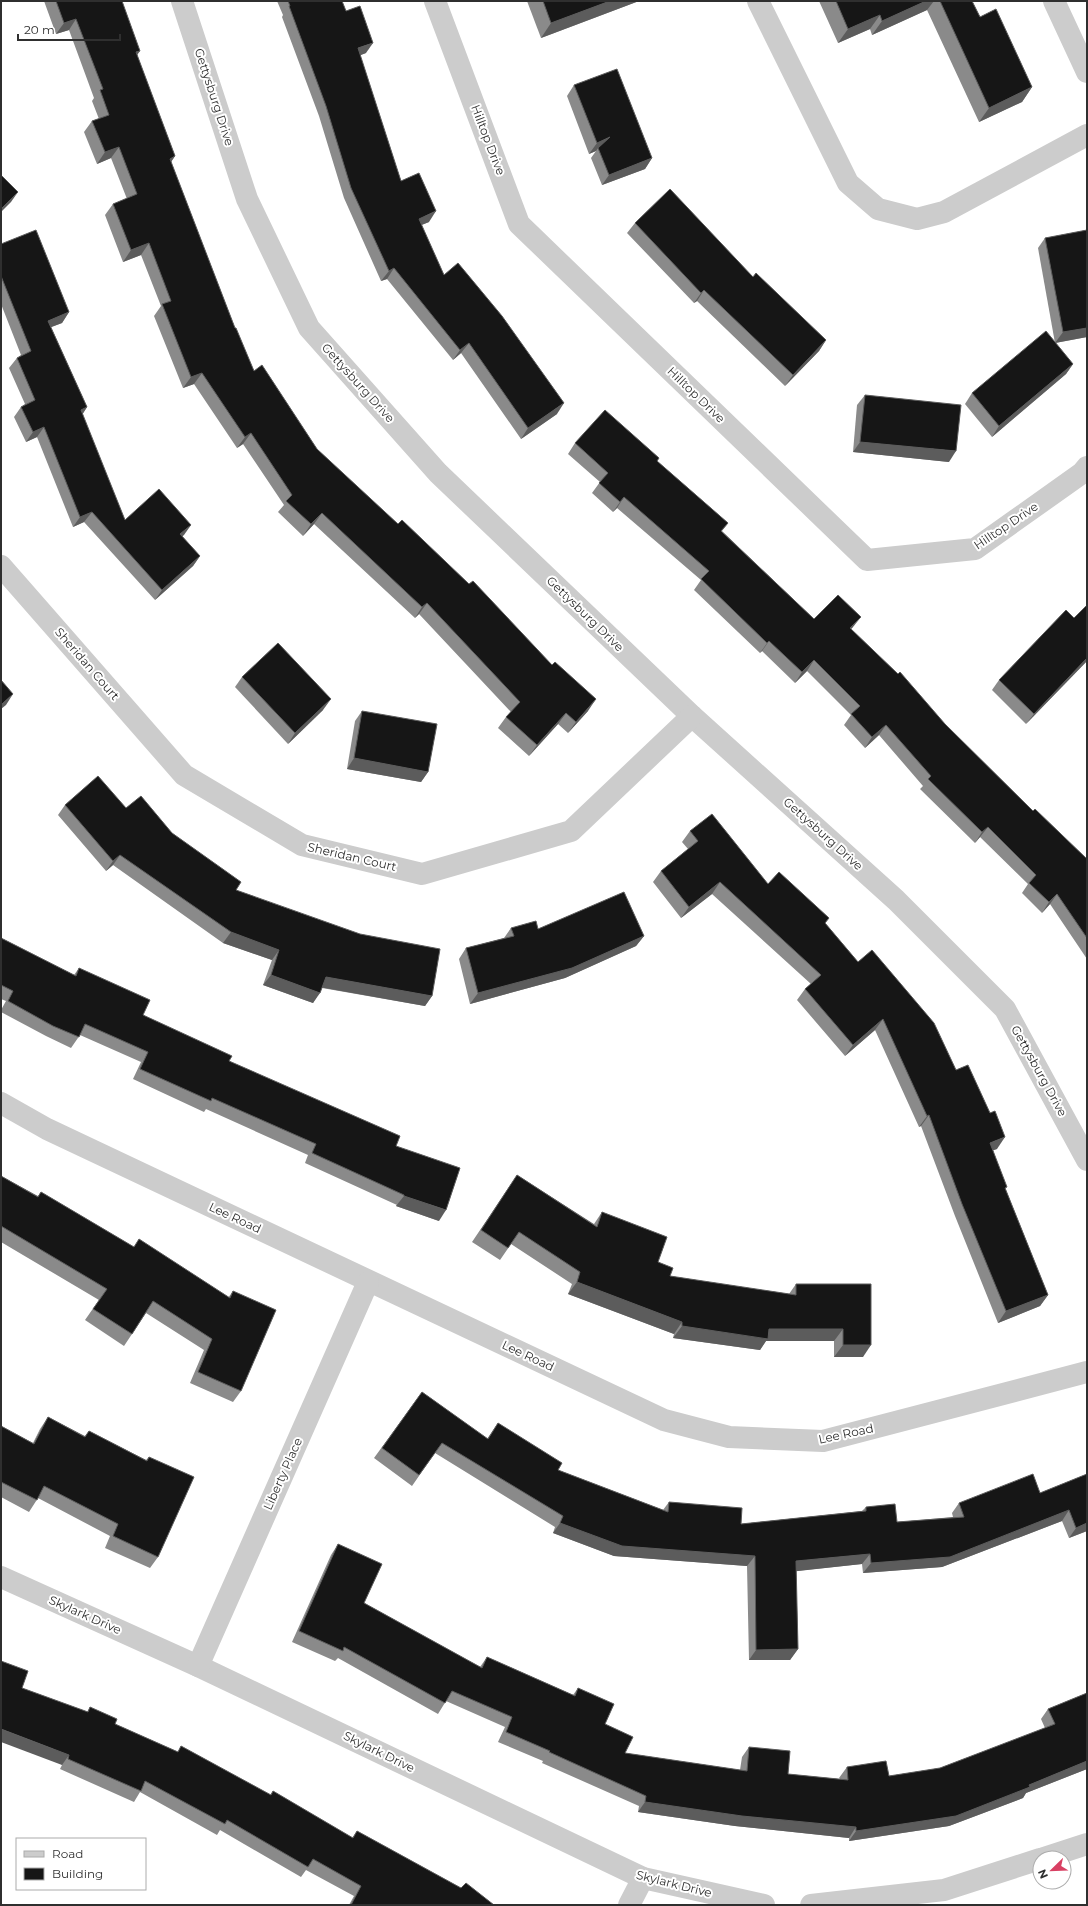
<svg xmlns="http://www.w3.org/2000/svg" width="1088" height="1906" viewBox="0 0 1088 1906" font-family="Montserrat,sans-serif">
	<style>
		.lines { fill: none; stroke-linecap: round; stroke-linejoin: round }
		.street { stroke: #ccc; stroke-width: 22 }
		.wall { fill: #8a8a8a }
		.shaded-wall { fill: #5c5c5c }
		.building { fill: #161616; stroke: #5c5c5c }
		.labels { text-anchor: middle; stroke-width: 4; stroke-linejoin: round; paint-order: stroke }
		.street-label { font-size: 12px; fill: #2f2f2f; stroke: #fff }
	</style>
	<rect width="100%" height="100%" fill="#fff"/>
	<g class="lines">
		<!-- street -->
		<g class="street">
			<polyline points="182,1 247,199 309,328 438,473 692,716 896,900 1005,1009 1087,1160"/>
			<polyline points="435,1 519,224 867,560 975,549 1082,473 1087,467"/>
			<polyline points="758,1 848,183 878,209 917,219 944,212 1087,135"/>
			<polyline points="1054,1 1087,72"/>
			<polyline points="1,566 184,775 302,845 422,874 571,831 692,716"/>
			<polyline points="1,1103 47,1129 664,1420 729,1437 823,1441 1087,1372"/>
			<polyline points="1,1577 198,1666 643,1878 764,1905"/>
			<polyline points="198,1666 368,1282"/>
			<polyline points="1044,1858 1087,1844"/>
			<polyline points="629,1905 643,1878"/>
			<polyline points="811,1905 944,1890 1040,1859"/>
		</g>
	</g>
	<!-- wall -->
	<g class="wall">
		<polygon points="44,1 122,1 137,55 175,156 171,162 235,328 254,371 317,449 588,711 568,733 558,724 529,756 498,728 506,717 511,712 419,614 415,618 314,524 303,536 278,512 284,505 243,444 237,448 194,384 183,388 154,316 161,306 141,255 123,262 105,215 113,204 127,199 111,158 97,164 84,132 92,121 99,119 92,101 94,98 69,30 56,34"/>
		<polygon points="277,1 342,1 346,11 366,53 360,55 401,181 429,222 421,225 444,275 557,414 521,439 461,353 453,360 387,279 381,281 344,198 319,116 282,17 283,15"/>
		<polygon points="527,1 639,1 541,38"/>
		<polygon points="819,1 972,1 980,17 1032,87 1022,102 979,122 927,10 872,35 870,29 838,43"/>
		<polygon points="574,85 652,158 645,169 602,185 591,158 596,151 589,154 567,96"/>
		<polygon points="635,223 753,277 826,340 819,351 785,386 697,301 694,303 627,233"/>
		<polygon points="1087,230 1087,337 1055,343 1038,248 1045,238"/>
		<polygon points="1,244 69,312 62,323 51,327 87,407 82,415 125,520 191,525 182,536 200,556 193,566 155,600 84,522 73,527 37,437 26,442 14,417 21,407 25,404 9,368 17,358 21,355 1,304"/>
		<polygon points="1073,364 1066,374 992,437 965,404 972,393"/>
		<polygon points="865,395 949,462 853,452 857,405"/>
		<polygon points="575,443 657,461 728,523 722,531 814,619 853,627 851,629 945,724 1033,811 1087,859 1087,959 1050,904 1042,913 1022,893 1028,884 980,837 975,843 920,789 923,786 879,735 865,748 844,725 851,715 807,671 795,683 762,651 760,653 694,590 701,580 617,508 613,512 592,493 600,482 568,454"/>
		<polygon points="1074,618 1087,661 1026,724 992,690 999,680"/>
		<polygon points="242,677 323,710 288,744 235,687"/>
		<polygon points="362,711 428,772 421,782 347,769 355,721"/>
		<polygon points="65,805 126,808 172,833 236,890 432,996 425,1006 322,988 313,1003 263,985 272,960 223,943 113,865 106,871 58,815"/>
		<polygon points="690,831 825,923 858,962 956,1070 997,1149 993,1150 1006,1190 1048,1295 1040,1306 998,1323 955,1216 921,1126 919,1127 875,1030 845,1056 797,1000 805,989 811,984 712,894 681,918 653,882 661,871 688,849 682,842"/>
		<polygon points="511,928 538,929 644,936 636,946 565,978 470,1004 459,959 466,948 504,938"/>
		<polygon points="1,938 74,975 79,968 143,1015 229,1061 396,1146 439,1221 396,1206 397,1205 305,1163 308,1155 206,1109 204,1112 133,1079 141,1062 80,1035 71,1048 46,1036 1,1012 1,1010 6,1001 1,999"/>
		<polygon points="517,1175 594,1224 602,1212 658,1262 670,1276 789,1294 796,1284 871,1284 863,1357 834,1357 834,1341 766,1341 760,1350 673,1338 674,1334 568,1294 572,1284 511,1244 500,1260 472,1242"/>
		<polygon points="1,1176 38,1196 41,1192 134,1247 228,1298 233,1291 241,1391 233,1402 190,1383 204,1350 146,1313 124,1346 85,1320 99,1300 1,1242"/>
		<polygon points="422,1392 487,1439 498,1423 558,1470 663,1510 669,1502 741,1524 862,1511 866,1507 897,1522 953,1517 952,1513 959,1503 1040,1493 1087,1474 1087,1531 1069,1538 1062,1521 942,1567 863,1573 862,1564 796,1571 798,1649 790,1660 749,1660 747,1566 614,1556 553,1533 555,1527 435,1453 412,1486 374,1458"/>
		<polygon points="48,1417 85,1436 89,1431 146,1460 149,1457 158,1557 150,1568 105,1548 110,1536 38,1498 29,1512 1,1497 1,1426 33,1443 40,1429"/>
		<polygon points="338,1544 364,1603 480,1667 487,1657 573,1695 578,1688 625,1753 740,1770 742,1757 749,1747 788,1774 840,1779 839,1778 847,1767 889,1776 940,1768 1045,1728 1041,1719 1048,1709 1087,1693 1087,1769 1026,1793 1023,1798 949,1826 849,1841 849,1838 735,1826 638,1812 639,1806 542,1763 543,1761 498,1742 505,1727 446,1701 438,1714 338,1658 335,1661 292,1642 331,1555"/>
		<polygon points="22,1688 87,1712 90,1707 115,1724 178,1752 181,1746 270,1795 273,1791 352,1838 357,1831 461,1888 494,1905 349,1905 354,1896 306,1870 301,1877 220,1830 217,1835 140,1792 134,1802 60,1769 62,1765"/>
	</g>
	<!-- shaded-wall -->
	<g class="shaded-wall">
		<polygon points="610,1 639,1 541,38 551,23"/>
		<polygon points="926,1 934,1 927,10 872,35 882,21"/>
		<polygon points="880,15 870,29 838,43 848,29"/>
		<polygon points="76,19 69,30 56,34 64,23"/>
		<polygon points="373,43 366,53 351,59 358,48"/>
		<polygon points="140,51 132,62 136,52"/>
		<polygon points="1032,87 1022,102 979,122 989,108"/>
		<polygon points="610,137 598,148 596,151 589,154 597,143"/>
		<polygon points="119,147 111,158 97,164 105,152"/>
		<polygon points="175,156 167,168 170,159"/>
		<polygon points="652,158 645,169 602,185 609,175"/>
		<polygon points="18,192 11,202 1,212 1,209"/>
		<polygon points="436,211 429,222 412,229 419,219"/>
		<polygon points="149,243 141,255 123,262 131,250"/>
		<polygon points="394,268 387,279 381,281 389,271"/>
		<polygon points="704,290 697,301 694,303 701,293"/>
		<polygon points="69,312 62,323 41,331 48,321"/>
		<polygon points="1087,328 1087,337 1055,343 1063,332"/>
		<polygon points="826,340 819,351 785,386 793,375"/>
		<polygon points="469,343 461,353 453,360 460,350"/>
		<polygon points="1073,364 1066,374 992,437 999,426"/>
		<polygon points="202,373 194,384 183,388 191,377"/>
		<polygon points="564,403 557,414 521,439 528,428"/>
		<polygon points="87,407 80,418 81,410"/>
		<polygon points="44,427 37,437 26,442 33,432"/>
		<polygon points="251,433 243,444 237,448 245,437"/>
		<polygon points="860,442 956,451 949,462 853,452"/>
		<polygon points="624,497 617,508 613,512 620,502"/>
		<polygon points="92,512 84,522 73,527 80,517"/>
		<polygon points="322,513 314,524 303,536 311,524"/>
		<polygon points="191,525 184,535 173,544 180,534"/>
		<polygon points="200,556 193,566 155,600 162,590"/>
		<polygon points="427,603 419,614 415,618 422,607"/>
		<polygon points="861,617 853,627 842,638 850,628"/>
		<polygon points="769,641 762,651 760,653 767,643"/>
		<polygon points="1087,658 1087,661 1026,724 1034,714"/>
		<polygon points="814,660 807,671 795,683 802,672"/>
		<polygon points="13,694 6,705 1,709 1,705"/>
		<polygon points="331,699 323,710 288,744 295,733"/>
		<polygon points="596,699 588,711 568,733 576,722"/>
		<polygon points="566,713 558,724 529,756 537,745"/>
		<polygon points="886,725 879,735 865,748 872,737"/>
		<polygon points="354,758 428,772 421,782 347,769"/>
		<polygon points="988,827 980,837 975,843 982,832"/>
		<polygon points="120,855 113,865 106,871 113,861"/>
		<polygon points="720,882 712,894 681,918 689,907"/>
		<polygon points="1057,894 1050,904 1042,913 1049,902"/>
		<polygon points="231,932 279,950 272,960 223,943"/>
		<polygon points="644,936 636,946 565,978 470,1004 478,993"/>
		<polygon points="271,975 320,993 313,1003 263,985"/>
		<polygon points="326,977 432,996 425,1006 319,987"/>
		<polygon points="883,1019 875,1030 845,1056 853,1045"/>
		<polygon points="929,1115 921,1126 919,1127 927,1116"/>
		<polygon points="1005,1137 997,1149 982,1154 990,1143"/>
		<polygon points="404,1196 446,1210 439,1221 396,1206"/>
		<polygon points="577,1282 682,1322 674,1334 568,1294"/>
		<polygon points="1048,1295 1040,1306 998,1323 1006,1311"/>
		<polygon points="682,1326 769,1329 843,1329 834,1341 766,1341 760,1350 673,1338"/>
		<polygon points="843,1345 871,1345 863,1357 834,1357"/>
		<polygon points="1069,1510 1062,1521 942,1567 863,1573 871,1563"/>
		<polygon points="560,1523 755,1556 747,1566 614,1556 553,1533"/>
		<polygon points="1087,1523 1087,1531 1069,1538 1076,1528"/>
		<polygon points="870,1554 862,1564 789,1572 796,1561"/>
		<polygon points="798,1649 790,1660 749,1660 756,1650"/>
		<polygon points="1,1729 69,1755 62,1765 1,1742"/>
		<polygon points="1087,1761 1087,1769 1026,1793 1023,1798 949,1826 849,1841 856,1831 1029,1785"/>
		<polygon points="645,1802 856,1827 849,1838 735,1826 638,1812"/>
	</g>
	<!-- building -->
	<g class="building">
		<polygon points="56,1 122,1 140,51 136,52 175,156 170,159 235,328 236,328 254,371 262,365 317,449 398,524 402,520 469,584 473,581 552,665 555,662 596,699 576,722 566,713 537,745 506,717 520,702 427,603 422,607 322,513 311,524 286,501 292,495 251,433 245,437 202,373 191,377 162,304 171,301 149,243 131,250 113,204 137,194 119,147 105,152 92,121 109,115 100,90 103,89 76,19 64,23"/>
		<polygon points="288,1 342,1 346,11 360,6 373,43 358,48 401,181 419,173 436,211 419,219 444,275 458,263 502,316 564,403 528,428 469,343 460,350 394,268 389,271 351,188 326,106 289,6 290,6"/>
		<polygon points="543,1 610,1 551,23"/>
		<polygon points="836,1 926,1 882,21 880,15 848,29"/>
		<polygon points="940,1 972,1 980,17 996,9 1032,87 989,108"/>
		<polygon points="617,69 652,158 609,175 598,148 610,137 597,143 574,85"/>
		<polygon points="1,175 18,192 1,209"/>
		<polygon points="670,189 753,277 756,273 826,340 793,375 704,290 701,293 635,223"/>
		<polygon points="36,230 69,312 48,321 87,407 81,410 125,520 159,489 191,525 180,534 200,556 162,590 92,512 80,517 44,427 33,432 21,407 35,400 17,358 31,351 1,276 1,244"/>
		<polygon points="1087,230 1087,328 1063,332 1045,238"/>
		<polygon points="1046,331 1073,364 999,426 972,393"/>
		<polygon points="865,395 961,405 956,451 860,442"/>
		<polygon points="605,410 659,458 657,461 728,523 721,531 814,619 838,595 861,617 850,628 898,674 900,672 945,724 1033,811 1035,809 1087,859 1087,938 1057,894 1049,902 1029,883 1036,875 988,827 982,832 928,779 931,776 886,725 872,737 851,714 860,706 814,660 802,672 769,641 767,643 701,579 709,571 624,497 620,502 599,483 608,473 575,443"/>
		<polygon points="1087,605 1087,658 1034,714 999,680 1066,610 1074,618"/>
		<polygon points="278,643 331,699 295,733 242,677"/>
		<polygon points="1,680 13,694 1,705"/>
		<polygon points="362,711 437,724 428,772 354,758"/>
		<polygon points="98,776 126,808 141,796 172,833 241,882 236,890 360,934 440,949 432,996 326,977 320,993 271,975 279,950 231,932 120,855 113,861 65,805"/>
		<polygon points="712,814 768,884 779,872 829,918 825,923 858,962 872,950 934,1023 956,1070 968,1065 990,1113 995,1111 1005,1137 990,1143 1007,1187 1005,1188 1048,1295 1006,1311 962,1204 929,1115 927,1116 883,1019 853,1045 805,989 821,975 720,882 689,907 661,871 698,841 690,831"/>
		<polygon points="624,892 644,936 572,968 478,993 466,948 514,936 511,928 536,921 538,929"/>
		<polygon points="1,938 76,976 79,968 150,1000 143,1015 232,1056 229,1061 400,1136 396,1146 460,1168 446,1210 404,1196 404,1195 312,1153 316,1144 212,1098 211,1101 140,1069 148,1052 85,1024 79,1037 53,1026 8,1001 13,991 1,985"/>
		<polygon points="517,1175 597,1227 602,1212 667,1237 658,1262 673,1268 670,1276 796,1295 796,1284 871,1284 871,1345 843,1345 843,1329 769,1329 768,1339 682,1326 682,1322 577,1282 580,1272 519,1232 508,1248 481,1230"/>
		<polygon points="1,1176 38,1197 41,1192 134,1247 139,1239 230,1298 233,1291 276,1310 241,1391 198,1372 212,1339 153,1301 132,1334 93,1309 107,1289 1,1226"/>
		<polygon points="422,1392 488,1439 498,1423 562,1463 558,1470 668,1512 669,1502 742,1508 741,1524 866,1511 866,1507 895,1504 897,1522 964,1517 959,1503 1033,1474 1040,1493 1087,1474 1087,1523 1076,1528 1069,1510 950,1557 871,1563 870,1554 796,1561 798,1649 756,1650 755,1556 622,1546 560,1523 563,1516 442,1443 419,1475 382,1448"/>
		<polygon points="48,1417 85,1437 89,1431 147,1461 149,1457 194,1477 158,1557 113,1536 118,1524 44,1486 37,1500 1,1482 1,1426 34,1444"/>
		<polygon points="338,1544 382,1564 364,1603 482,1668 487,1657 575,1696 578,1688 614,1704 605,1724 633,1737 625,1753 747,1771 749,1747 790,1751 788,1774 848,1780 847,1767 886,1761 889,1776 940,1768 1055,1724 1048,1709 1087,1693 1087,1761 1029,1785 1030,1787 956,1816 856,1831 856,1827 742,1816 645,1802 646,1796 549,1752 550,1751 506,1732 512,1717 452,1691 445,1703 344,1647 343,1651 299,1631"/>
		<polygon points="1,1661 28,1671 22,1688 88,1712 90,1707 117,1719 115,1724 178,1752 181,1746 271,1795 273,1791 353,1838 357,1831 461,1888 466,1883 494,1905 351,1905 361,1886 313,1859 308,1867 227,1820 225,1824 145,1781 141,1791 68,1759 69,1755 1,1729"/>
	</g>
	<g class="labels">
		<!-- street labels -->
		<g class="street-label">
			<text transform="translate(214 97) rotate(72)" y="4">Gettysburg Drive</text>
			<text transform="translate(488 140) rotate(69)" y="4">Hilltop Drive</text>
			<text transform="translate(358 383) rotate(48)" y="4">Gettysburg Drive</text>
			<text transform="translate(696 395) rotate(44)" y="4">Hilltop Drive</text>
			<text transform="translate(1006 526) rotate(-34)" y="4">Hilltop Drive</text>
			<text transform="translate(585 614) rotate(44)" y="4">Gettysburg Drive</text>
			<text transform="translate(87 664) rotate(49)" y="4">Sheridan Court</text>
			<text transform="translate(823 834) rotate(42)" y="4">Gettysburg Drive</text>
			<text transform="translate(352 857) rotate(13)" y="4">Sheridan Court</text>
			<text transform="translate(1039 1071) rotate(61)" y="4">Gettysburg Drive</text>
			<text transform="translate(235 1218) rotate(25)" y="4">Lee Road</text>
			<text transform="translate(528 1356) rotate(25)" y="4">Lee Road</text>
			<text transform="translate(846 1434) rotate(-12)" y="4">Lee Road</text>
			<text transform="translate(283 1474) rotate(-66)" y="4">Liberty Place</text>
			<text transform="translate(85 1615) rotate(24)" y="4">Skylark Drive</text>
			<text transform="translate(379 1752) rotate(26)" y="4">Skylark Drive</text>
			<text transform="translate(674 1884) rotate(14)" y="4">Skylark Drive</text>
		</g>
	</g>
	<!-- border -->
	<rect width="1088" height="1906" fill="none" stroke="#2f2f2f" stroke-width="4"/>
	<!-- legend -->
	<rect x="16" y="1838" width="130" height="52" fill="#ffffff" stroke="#acacac"/>
	<rect x="24" y="1851" width="20" height="6" fill="#cccccc" stroke="#acacac"/>
	<text x="52" y="1858" font-size="12" fill="#2f2f2f">Road</text>
	<rect x="24" y="1868" width="20" height="12" fill="#161616" stroke="#acacac"/>
	<text x="52" y="1878" font-size="12" fill="#2f2f2f">Building</text>
	<!-- north arrow -->
	<g transform="translate(1052 1870) rotate(247)"><circle r="19" fill="#ffffff" stroke="#acacac"/>
	<path d="M0-3L7 15L0 10L-7 15Z" fill="#d84063"/>
	<text y="-6" font-size="11" font-weight="bold" text-anchor="middle" fill="#2f2f2f">N</text>
	</g>
	<!-- scale -->
	<path d="M18 34v6h102v-6" fill="none" stroke="#2f2f2f" stroke-width="2"/>
	<text x="24" y="34" font-size="12" fill="#2f2f2f" stroke="#ffffff" stroke-width="3" paint-order="stroke">20 m</text>
</svg>
